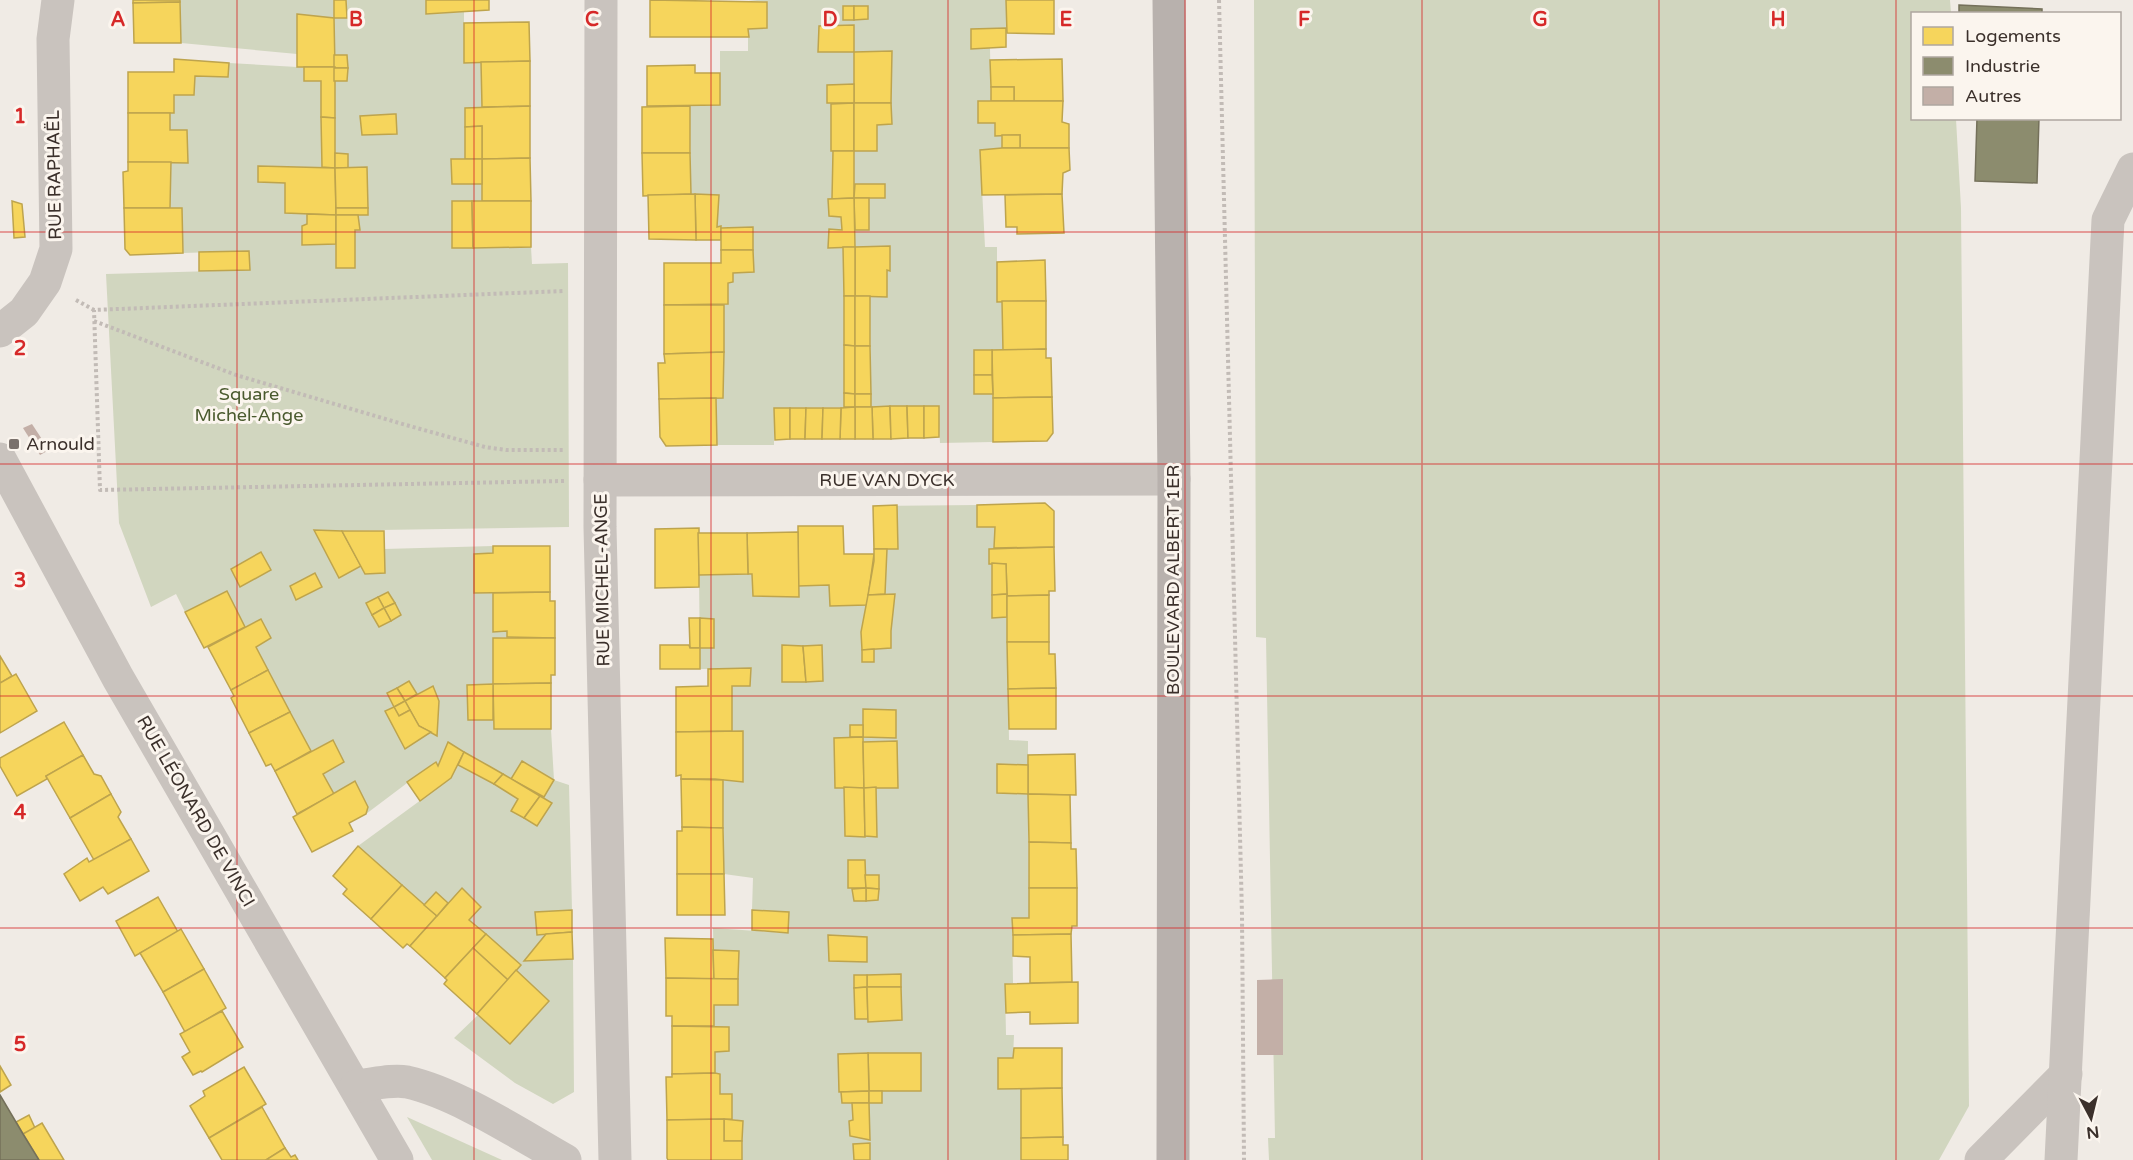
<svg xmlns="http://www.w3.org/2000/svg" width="2133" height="1160" viewBox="0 0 2133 1160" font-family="'Varela Round',sans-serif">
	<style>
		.green { fill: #d1d6bf; fill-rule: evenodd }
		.homes { fill: #f6d55c; stroke: #bea44d; stroke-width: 1.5 }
		.industry { fill: #8c8c6e; stroke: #74705a; stroke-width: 1.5 }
		.building { fill: #c3afa7 }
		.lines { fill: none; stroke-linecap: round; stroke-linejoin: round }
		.path { stroke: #c2bbb6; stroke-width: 4; stroke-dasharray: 3 3; stroke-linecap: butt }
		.minor { stroke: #c9c3be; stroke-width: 33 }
		.major { stroke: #b8b1ad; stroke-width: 33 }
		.grid { fill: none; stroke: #d62828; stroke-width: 1.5; stroke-opacity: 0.55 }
		.poi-dot { fill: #7a716c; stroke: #fbf5ee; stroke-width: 2 }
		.labels { text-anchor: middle; stroke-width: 6; stroke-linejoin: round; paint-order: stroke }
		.street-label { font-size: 18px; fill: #3b302b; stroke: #fbf5ee }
		.park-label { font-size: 18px; fill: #4a5a2e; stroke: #fbf5ee }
		.poi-label { font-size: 18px; fill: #3b302b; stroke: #fbf5ee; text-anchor: start }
		.grid-label { font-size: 20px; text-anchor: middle; font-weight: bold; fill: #d62828; stroke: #fbf5ee; stroke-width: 6; stroke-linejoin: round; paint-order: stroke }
	</style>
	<rect width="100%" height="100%" fill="#f0ebe5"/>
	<!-- green -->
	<g class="green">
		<path d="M180,0h246l1,14 37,-2v50h17l1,45 -17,1v51h-14l1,25h30v17l-30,47 79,-1 1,17 36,-1 1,264 -255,4 25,47 22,-12 4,8 19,-1v-24l109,-3v7l-19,1v39h19v38h14v6l-14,1v46l-26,2 1,33 25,1 1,9h57l3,51 15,5 3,125 -37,2 2,23 9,-1 -21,27 48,-2 1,133 -21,12 -38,-21 -61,-45 24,-23 32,29 6,-74 5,-5 -52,-45 12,-14 -19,-17 -14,14 -12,-11 -12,13 -66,-59 93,-68 13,-26 -16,-10 -10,24 -3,-4 -69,52 2,-7 -13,-26 -21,13 -11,-20 21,-12 -11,-22 -22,11 -55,-104 15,-9 -10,-19 -16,8 -19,-35 -41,20 -9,-18 -25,13 -32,-84 -13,-249 144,-4 -1,-19 -66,2 -1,-45h-12l1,-46 16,-32h-17v-17l4,-18h20l1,-19 32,1 2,-14 68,4h37l-37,-13 -116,-11zM258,167l77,1v76l-28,-20v-10l-22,-1v-30l-27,-1zM432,686l7,15 -2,34 -18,-9 -14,-25zM522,761l32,19 -11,17 -32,-18z"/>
		<polygon points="748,0 1006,0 1006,28 971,29 990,48 991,101 978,101 978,122 995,123 995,135 1002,135 1002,148 980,150 985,247 997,247 997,302 1002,301 1003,351 974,351 974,375 992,375 993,442 940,443 938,406 871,407 870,296 887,270 890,270 890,247 855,247 855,407 774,408 774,445 717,445 716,398 723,398 724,305 728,304 728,283 733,282 733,273 753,272 753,227 717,227 719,195 691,194 690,106 720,105 720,51 748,51 748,29 767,28 767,2"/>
		<polygon points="1254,0 1950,0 1951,13 1912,14 1912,118 1956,119 1961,208 1969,1106 1939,1160 1269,1160 1268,1138 1275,1138 1266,638 1256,637"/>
		<polygon points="977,505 977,527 995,527 994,548 989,549 989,563 992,563 1007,594 992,595 992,617 1007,617 1009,740 1028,741 1028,765 997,764 998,792 1028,794 1029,918 1012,918 1013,983 1005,984 1006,1035 1014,1035 1013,1058 998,1058 998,1089 1021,1089 1021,1160 742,1160 743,1121 732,1119 732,1094 720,1094 720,1075 715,1073 715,1052 729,1051 729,1027 714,1026 714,1005 737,1005 714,979 713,928 787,933 788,912 752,910 753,878 724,874 723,780 742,731 732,731 732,686 750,686 751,669 700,669 699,575 752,574 754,596 798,597 798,586 829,585 830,606 866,605 874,561 873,506"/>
		<polygon points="407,1117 502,1160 432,1160"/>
	</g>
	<!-- homes -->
	<g class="homes">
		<polygon points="133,0 180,0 180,2 133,3"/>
		<polygon points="334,0 346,0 347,18 334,18"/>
		<polygon points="426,0 489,0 489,10 426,14"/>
		<polygon points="650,0 767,2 767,28 748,29 749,37 650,37"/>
		<polygon points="1006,0 1054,0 1054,34 1007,33"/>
		<polygon points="180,2 181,43 134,43 133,3"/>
		<rect x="843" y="6" width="11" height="14"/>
		<polygon points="854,6 868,6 868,19 854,20"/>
		<polygon points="297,14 334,18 335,67 297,67"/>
		<polygon points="529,22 530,61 464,63 464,23"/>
		<polygon points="854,25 854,52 818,52 819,26"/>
		<polygon points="1006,28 1006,47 971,49 971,29"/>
		<polygon points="892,51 891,103 854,103 854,52"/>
		<polygon points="334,55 347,55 348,68 334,68"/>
		<polygon points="174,59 229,63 228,77 195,76 194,95 174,95 174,113 128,113 128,72 174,72"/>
		<polygon points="1062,59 1063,101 1014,101 1014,87 991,87 990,60"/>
		<polygon points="530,61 530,106 482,107 481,62"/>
		<polygon points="695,65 695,73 720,73 720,105 647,106 647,66"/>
		<polygon points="304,67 335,67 335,118 321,117 321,81 304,81"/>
		<polygon points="334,68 348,68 347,81 334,81"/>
		<polygon points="854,84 854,103 827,103 827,85"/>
		<rect x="991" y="87" width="23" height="14"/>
		<polygon points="978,101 1063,101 1062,122 1069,124 1069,148 1020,148 1020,135 995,136 995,123 978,123"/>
		<polygon points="854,103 854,151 831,151 831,104"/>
		<polygon points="854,103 891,103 892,124 877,125 877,151 854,151"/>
		<polygon points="530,106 530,158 482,159 482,126 465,127 465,108"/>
		<polygon points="690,106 690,153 642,153 642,107"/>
		<polygon points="128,113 170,113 170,130 187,130 188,163 128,162"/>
		<polygon points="394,114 396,114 397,134 362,135 360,116"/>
		<polygon points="321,117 335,118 335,168 322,167"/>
		<polygon points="482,126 482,159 465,159 465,127"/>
		<rect x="1002" y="135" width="18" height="13"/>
		<polygon points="1002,148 1069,148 1070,170 1063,173 1062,194 982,195 980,150"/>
		<polygon points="833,151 854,151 854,198 832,199"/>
		<polygon points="335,153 348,154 348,168 335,168"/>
		<polygon points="642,153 690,153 691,194 643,196"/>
		<polygon points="530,158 531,201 482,201 482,159"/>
		<polygon points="451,159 482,159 482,184 452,184"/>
		<polygon points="128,162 171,162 170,208 124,208 123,172 128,171"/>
		<polygon points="258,166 335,168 336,215 285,213 285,183 258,182"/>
		<polygon points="367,167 368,208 336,208 335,168"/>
		<polygon points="855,184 885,184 885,198 854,198"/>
		<polygon points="695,194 719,195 717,227 721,226 721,240 696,240"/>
		<polygon points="695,194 696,240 649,239 648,195"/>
		<polygon points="1062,194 1064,233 1017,234 1017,227 1006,227 1005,195"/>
		<polygon points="854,198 869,198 869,230 855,230"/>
		<polygon points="854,198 855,247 828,248 829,229 842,230 841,217 829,216 828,199"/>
		<polygon points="12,201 22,204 25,237 14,238"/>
		<polygon points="452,201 472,201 473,248 452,248"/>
		<polygon points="472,201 531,201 531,247 473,248"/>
		<polygon points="124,208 182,208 183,253 130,255 125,249"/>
		<rect x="336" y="208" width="32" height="7"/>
		<polygon points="307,214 336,215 336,244 302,245 302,226 307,224"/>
		<polygon points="336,215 358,215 360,230 355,230 355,268 336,268"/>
		<polygon points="753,227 753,250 721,250 721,228"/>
		<polygon points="890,246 890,271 887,270 887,297 855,296 855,247"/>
		<polygon points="843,247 855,247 855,296 844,296"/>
		<polygon points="721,250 753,250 754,272 733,273 733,282 728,283 728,304 664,305 664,263 721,263"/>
		<polygon points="249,251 250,270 199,271 199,252"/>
		<polygon points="1045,260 1046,301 997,302 997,262"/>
		<polygon points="844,296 855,296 855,346 844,345"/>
		<rect x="855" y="296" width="15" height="50"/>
		<polygon points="1002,301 1046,301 1046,349 1003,351"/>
		<polygon points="664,305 724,305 724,352 664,354"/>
		<polygon points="844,345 855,346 855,394 844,393"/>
		<polygon points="855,346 870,346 871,394 855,394"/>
		<polygon points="1046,349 1046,358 1051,358 1052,397 993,398 992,350"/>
		<rect x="974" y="350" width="18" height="25"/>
		<polygon points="724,352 723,398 659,399 658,363 665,363 664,354"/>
		<polygon points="974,375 992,375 993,394 974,394"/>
		<polygon points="844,393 855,394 855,407 844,407"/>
		<rect x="855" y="394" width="16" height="13"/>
		<polygon points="1052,397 1053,433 1047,441 993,442 993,398"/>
		<polygon points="716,398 717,445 666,446 660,437 659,399"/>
		<polygon points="890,406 891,439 873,439 872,407"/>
		<polygon points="890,406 907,406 908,438 891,439"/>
		<polygon points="907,406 924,406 924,438 908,438"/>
		<polygon points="924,406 939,406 939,437 924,438"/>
		<polygon points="855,407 872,407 873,439 855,439"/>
		<polygon points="855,407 855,439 840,439 841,408"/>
		<polygon points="774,408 790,408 790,439 775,440"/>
		<polygon points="790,408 806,408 805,439 790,439"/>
		<polygon points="806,408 823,408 822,439 805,439"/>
		<polygon points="823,408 841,408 840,439 822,439"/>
		<polygon points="1045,503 1054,511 1054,547 994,548 995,527 977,527 977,505"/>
		<polygon points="897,505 898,549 874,549 873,506"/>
		<polygon points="798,526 843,526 844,554 874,554 867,605 830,606 829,585 798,586"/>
		<polygon points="699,528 699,587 655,588 655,529"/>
		<polygon points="314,530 342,531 361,566 339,578"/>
		<polygon points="342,531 384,531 385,573 365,574"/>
		<polygon points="798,532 799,597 753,596 752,574 748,574 747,533"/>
		<polygon points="698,533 747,533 748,574 699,575"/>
		<polygon points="493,546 550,546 550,592 474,593 474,554 493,553"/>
		<polygon points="1054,547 1055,591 1049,591 1049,595 1007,596 1006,564 989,564 989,549"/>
		<polygon points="874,549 887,549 885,594 868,595 874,561"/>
		<polygon points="261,552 271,570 240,587 231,569"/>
		<polygon points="992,563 1006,564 1007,594 992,595"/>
		<polygon points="315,573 322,587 296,600 290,586"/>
		<polygon points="227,591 245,627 204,648 185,612"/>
		<polygon points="388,592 395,603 384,608 378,597"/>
		<polygon points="550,592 550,601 555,601 555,638 507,637 507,631 493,632 493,593"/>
		<polygon points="895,594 891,631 891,648 862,650 861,632 868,595"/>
		<polygon points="1007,594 1007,617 992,618 992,595"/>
		<polygon points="1049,595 1049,642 1007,642 1007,596"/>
		<polygon points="378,597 384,608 372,615 366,603"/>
		<polygon points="395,603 401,615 391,621 384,608"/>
		<polygon points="384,608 391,621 379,627 372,615"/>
		<polygon points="689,618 700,618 700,648 690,648"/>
		<polygon points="700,618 714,619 714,648 700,648"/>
		<polygon points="261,619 271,638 256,647 268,670 231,690 208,647"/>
		<polygon points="493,638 555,638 555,675 551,675 551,683 493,684"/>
		<polygon points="1007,642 1049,642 1049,654 1055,654 1056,688 1008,689"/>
		<polygon points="660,645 689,645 690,648 700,648 700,669 660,669"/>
		<polygon points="782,645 803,646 806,682 782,682"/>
		<polygon points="822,645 823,681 806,682 803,646"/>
		<polygon points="874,649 874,662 862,662 862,650"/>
		<polygon points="0,656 12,676 0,683"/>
		<polygon points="751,668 750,686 732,686 732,731 676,732 676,687 708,686 708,669"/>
		<polygon points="268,670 290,712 249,733 231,698 234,696 231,690"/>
		<polygon points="16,674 37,711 0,733 0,683"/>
		<polygon points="409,681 417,694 405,701 397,688"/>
		<polygon points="551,683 551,729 494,729 493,684"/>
		<polygon points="493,684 493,720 468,720 467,685"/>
		<polygon points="433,686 439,701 437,736 419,726 405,701"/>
		<polygon points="397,688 405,701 394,707 387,693"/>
		<polygon points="1056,688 1056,729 1009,729 1008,689"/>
		<polygon points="405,701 410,710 399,716 394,707"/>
		<polygon points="394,707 399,716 410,710 419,726 431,732 405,749 385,711"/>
		<polygon points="863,709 896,710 896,738 863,737"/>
		<polygon points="290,712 311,751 275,771 271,764 266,766 249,733"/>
		<polygon points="64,722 83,755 46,776 47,779 17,796 0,766 0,758"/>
		<rect x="850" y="725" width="13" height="12"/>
		<polygon points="743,731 743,782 715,779 681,779 681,775 676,776 676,732"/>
		<polygon points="863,737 864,788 835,788 834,738"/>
		<polygon points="333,740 344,762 323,774 334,794 297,814 275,771"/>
		<polygon points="897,741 898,788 864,788 863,742"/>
		<polygon points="448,742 464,752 451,778 420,801 407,782 436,762 438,766"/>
		<polygon points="464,752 489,766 503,774 494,784 458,765"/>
		<polygon points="1075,754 1076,795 1028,794 1028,755"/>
		<polygon points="83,755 94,774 101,776 111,794 70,818 46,776"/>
		<polygon points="522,761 554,780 544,797 511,779"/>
		<polygon points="997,764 1028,765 1028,794 997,793"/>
		<polygon points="503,774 540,796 524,818 511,811 518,799 494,784"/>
		<polygon points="681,779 723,780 723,828 682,827"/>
		<polygon points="355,781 368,807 366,814 349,823 353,831 312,852 293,817"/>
		<polygon points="844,787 864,788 865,837 845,836"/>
		<polygon points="876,787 877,837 865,836 864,788"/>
		<polygon points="111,794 121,812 118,817 131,839 94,860 70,818"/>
		<polygon points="1028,794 1070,795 1071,843 1029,842"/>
		<polygon points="540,796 552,803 537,826 524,818"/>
		<polygon points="682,827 723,828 724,874 677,874 677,831 682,831"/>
		<polygon points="131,839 149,871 108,894 103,887 80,901 64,874 87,858 89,862"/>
		<polygon points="1029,842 1071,843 1071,849 1076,849 1077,888 1029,888"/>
		<polygon points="358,846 402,885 371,919 343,894 347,889 333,876"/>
		<polygon points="848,860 865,860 866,888 848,888"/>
		<polygon points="677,874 724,874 725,915 677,915"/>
		<polygon points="865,875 879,875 879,889 866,888"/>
		<polygon points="402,885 437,916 410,946 407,944 403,948 371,919"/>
		<polygon points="462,888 481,907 469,920 486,934 445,978 410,946"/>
		<polygon points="866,888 879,889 878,900 866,901"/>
		<polygon points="866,888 866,901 854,901 852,889"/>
		<polygon points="1029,888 1077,888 1077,926 1072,926 1071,934 1013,935 1012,918 1029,918"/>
		<polygon points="436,892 448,903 437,916 424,905"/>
		<polygon points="158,897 178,932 135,956 116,921"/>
		<polygon points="572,910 572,932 537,935 535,912"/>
		<polygon points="752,910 789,912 788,933 752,930"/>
		<polygon points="181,929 204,969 163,992 140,953"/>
		<polygon points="572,932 573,959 524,961 546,934"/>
		<polygon points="486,934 521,965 508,980 473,948"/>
		<polygon points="1071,934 1072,982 1030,983 1030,957 1013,956 1013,935"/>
		<polygon points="828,935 867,937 867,962 829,961"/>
		<polygon points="665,938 713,939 714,979 666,978"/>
		<polygon points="473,948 508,980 477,1014 444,984 447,980 445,978"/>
		<polygon points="713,950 739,951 738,979 714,979"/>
		<polygon points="204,969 226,1008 185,1032 163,992"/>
		<polygon points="516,970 549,1001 510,1044 477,1014"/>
		<polygon points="901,974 901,987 867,987 867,975"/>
		<polygon points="854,975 867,975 867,987 854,988"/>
		<polygon points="666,978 738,979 738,1005 714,1005 714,1026 672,1026 672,1016 666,1016"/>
		<polygon points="1078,982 1078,1023 1030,1024 1030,1012 1006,1013 1005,984"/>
		<polygon points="867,987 868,1019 855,1019 854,988"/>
		<polygon points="867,987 901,987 902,1020 868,1022"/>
		<polygon points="222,1011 243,1047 202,1072 201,1071 193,1075 182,1057 190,1052 180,1034"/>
		<polygon points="672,1026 729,1027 729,1051 715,1052 715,1073 672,1074"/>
		<polygon points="1014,1048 1062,1048 1062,1088 998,1089 998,1058 1013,1058"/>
		<polygon points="868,1053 921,1053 921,1091 869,1091"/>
		<polygon points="868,1053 869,1091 839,1092 838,1054"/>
		<polygon points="0,1066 11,1085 0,1092"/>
		<polygon points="244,1067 266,1104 209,1138 190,1106 205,1096 203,1091"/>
		<polygon points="715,1073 720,1074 720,1094 732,1094 732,1119 667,1120 666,1077 672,1077 672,1074"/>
		<polygon points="1062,1088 1063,1137 1021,1138 1021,1089"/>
		<polygon points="869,1091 869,1103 842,1103 841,1092"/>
		<rect x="869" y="1091" width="13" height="12"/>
		<polygon points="852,1103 869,1103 870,1140 850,1136 849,1121 853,1120"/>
		<polygon points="262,1107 285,1148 266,1160 222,1160 209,1138"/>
		<polygon points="29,1115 35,1128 23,1134 16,1122"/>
		<polygon points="724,1119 743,1121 742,1141 724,1141"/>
		<polygon points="724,1119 724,1141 742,1141 742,1160 668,1160 667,1158 667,1120"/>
		<polygon points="42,1123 64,1160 39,1160 23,1134"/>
		<polygon points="1063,1137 1063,1145 1068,1145 1068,1160 1021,1160 1021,1138"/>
		<polygon points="870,1143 870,1160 854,1160 853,1144"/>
		<polygon points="285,1148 291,1157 295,1155 298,1160 266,1160"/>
	</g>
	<!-- industry -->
	<g class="industry">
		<polygon points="1959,5 2042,9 2042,14 1959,14"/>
		<polygon points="1977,118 2039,118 2037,183 1975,181"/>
		<polygon points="0,1095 23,1134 39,1160 0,1160"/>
	</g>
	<!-- building -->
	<g class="building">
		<polygon points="32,424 49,450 40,455 23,428"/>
		<polygon points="1283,979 1283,1055 1257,1055 1257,980"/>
	</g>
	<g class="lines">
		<!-- path -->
		<g class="path">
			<polyline points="1219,0 1242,915 1244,1160"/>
			<polyline points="76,300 94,310"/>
			<polyline points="94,321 236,375 406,425 485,447 506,450 564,450"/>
			<polyline points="564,481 100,490 94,310 564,291"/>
		</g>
		<!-- minor -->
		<g class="minor">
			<polyline points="601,0 600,527 615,1160"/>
			<polyline points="0,331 24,312 45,282 56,249 53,39 58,0"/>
			<polyline points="0,459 118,678 397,1160"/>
			<polyline points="600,480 1174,479"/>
			<path d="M356,1086c15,-1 35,-7 51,-4 50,11 112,52 158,78"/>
			<polyline points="1981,1160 2066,1074"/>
			<polyline points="2061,1160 2108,220 2133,169"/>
		</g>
		<!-- major -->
		<polyline class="major" points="1169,0 1174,479 1173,1160"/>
	</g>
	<!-- grid -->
	<path class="grid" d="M237,0v1160M474,0v1160M711,0v1160M948,0v1160M1185,0v1160M1422,0v1160M1659,0v1160M1896,0v1160M0,232h2133M0,464h2133M0,696h2133M0,928h2133"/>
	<!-- markers -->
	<rect class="poi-dot" x="8" y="438" width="12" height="12" rx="3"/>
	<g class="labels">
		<!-- street labels -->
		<g class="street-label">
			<text transform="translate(54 175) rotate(-91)" y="6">RUE RAPHAËL</text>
			<text x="887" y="486">RUE VAN DYCK</text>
			<text transform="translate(602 580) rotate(-91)" y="6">RUE MICHEL-ANGE</text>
			<text transform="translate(1173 580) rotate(-90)" y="6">BOULEVARD ALBERT 1ER</text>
			<text transform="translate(196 811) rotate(60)" y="6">RUE LÉONARD DE VINCI</text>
		</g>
		<!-- park labels -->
		<g class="park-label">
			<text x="249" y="400">Square<tspan x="249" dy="21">Michel-Ange</tspan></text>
		</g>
		<!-- poi labels -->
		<g class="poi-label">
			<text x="26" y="450">Arnould</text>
		</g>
	</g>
	<g class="grid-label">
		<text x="118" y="26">A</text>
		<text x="356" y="26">B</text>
		<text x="592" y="26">C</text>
		<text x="830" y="26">D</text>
		<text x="1066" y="26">E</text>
		<text x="1304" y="26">F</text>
		<text x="1540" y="26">G</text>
		<text x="1778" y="26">H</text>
		<text x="20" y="123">1</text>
		<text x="20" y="355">2</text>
		<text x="20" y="587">3</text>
		<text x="20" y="819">4</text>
		<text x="20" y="1051">5</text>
	</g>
	<!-- legend -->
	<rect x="1911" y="12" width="210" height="108" fill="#fbf5ee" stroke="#aea6a0" stroke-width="1.5"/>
	<rect x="1923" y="27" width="30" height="18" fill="#f6d55c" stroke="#aea6a0" stroke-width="1.5"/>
	<text x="1965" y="42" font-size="18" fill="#3b302b">Logements</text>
	<rect x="1923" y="57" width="30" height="18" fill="#8c8c6e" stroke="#aea6a0" stroke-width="1.5"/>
	<text x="1965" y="72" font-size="18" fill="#3b302b">Industrie</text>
	<rect x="1923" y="87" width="30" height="18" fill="#c3afa7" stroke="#aea6a0" stroke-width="1.5"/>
	<text x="1965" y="102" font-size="18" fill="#3b302b">Autres</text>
	<!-- north arrow -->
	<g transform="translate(2091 1118) rotate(173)" stroke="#fbf5ee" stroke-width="4.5" paint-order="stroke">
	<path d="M0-4.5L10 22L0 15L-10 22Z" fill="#3b302b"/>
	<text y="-9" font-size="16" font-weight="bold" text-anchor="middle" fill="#3b302b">N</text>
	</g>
</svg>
